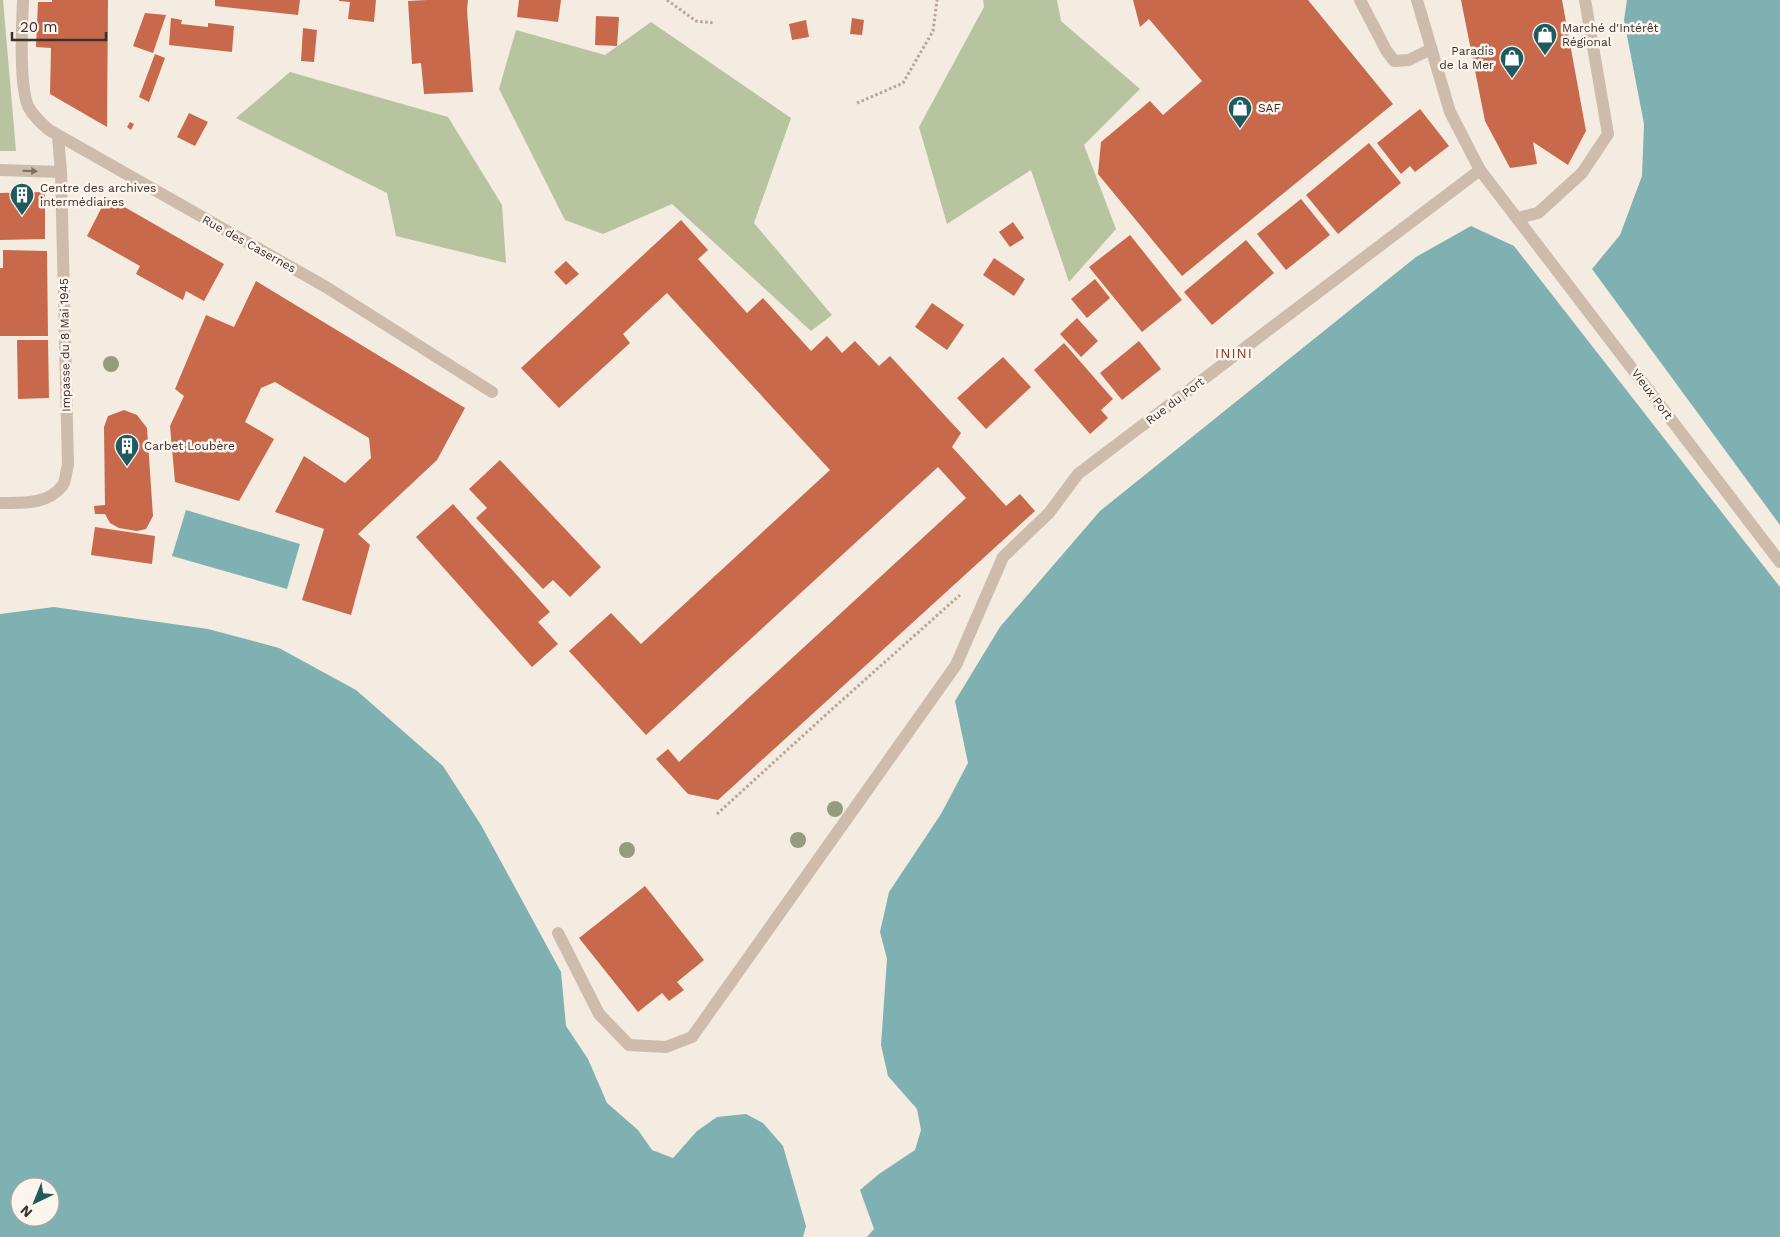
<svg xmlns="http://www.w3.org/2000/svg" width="1780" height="1237" viewBox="0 0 1780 1237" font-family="'Work Sans',sans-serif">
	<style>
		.green { fill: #b8c4a0 }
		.water { fill: #7fb0b2; fill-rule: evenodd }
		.building { fill: #c8694b }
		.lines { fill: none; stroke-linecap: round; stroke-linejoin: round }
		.path { stroke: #b9a596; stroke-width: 3; stroke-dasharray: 2.5 2.5; stroke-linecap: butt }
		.minor { stroke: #cdbbac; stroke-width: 12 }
		.tree { fill: #969b7f }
		.oneway { fill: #7d6f65 }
		.labels { text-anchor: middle; stroke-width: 5; stroke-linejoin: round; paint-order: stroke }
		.poi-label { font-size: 12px; fill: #3b302b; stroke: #fbf5ee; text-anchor: start }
		.street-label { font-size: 12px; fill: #3b302b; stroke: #fbf5ee }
		.neighbourhood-label { font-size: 14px; letter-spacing: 1px; fill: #8c3b22; stroke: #fbf5ee }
	</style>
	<rect width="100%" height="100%" fill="#f4ebe1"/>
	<!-- green -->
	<g class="green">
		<polygon points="0,0 3,0 16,151 0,151"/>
		<polygon points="983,0 1057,0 1061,21 1140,89 1084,145 1116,229 1069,282 1031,170 947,224 919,127 984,7"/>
		<polygon points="651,22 791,118 754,223 832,315 811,331 672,204 603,234 565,220 499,89 516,30 605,55"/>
		<polygon points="290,72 448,117 502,205 506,263 396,236 387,193 236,118"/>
	</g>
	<!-- water -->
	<g class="water">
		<polygon points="1627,0 1780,0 1780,525 1592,269 1620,235 1642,176 1644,124 1624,20"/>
		<polygon points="1471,226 1514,246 1780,587 1780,1237 867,1237 874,1229 860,1190 879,1174 915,1150 921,1130 917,1109 888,1076 881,1045 887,959 880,932 889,892 941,814 968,763 955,701 1000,627 1100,511 1416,257"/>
		<polygon points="186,510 300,544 287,589 172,556"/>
		<path d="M54,607l154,22 71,19 77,42 87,76 38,59 80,147 5,54 22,33 19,44 31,27 14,20 21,8 24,-27 20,-14 29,-3 17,9 20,23 23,80 -3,11h-803v-623zM20,1187h30v30h-30z"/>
	</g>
	<!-- building -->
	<g class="building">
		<polygon points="52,0 108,0 107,127 50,94 51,48 36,47 38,2 52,2"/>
		<polygon points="215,0 300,0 298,15 215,6"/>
		<polygon points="339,0 376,0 374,22 348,19 350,2 339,1"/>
		<polygon points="427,0 468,0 467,10 473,92 424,94 421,63 412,64 408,1"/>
		<polygon points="519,0 561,0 558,22 517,17"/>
		<polygon points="1133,0 1308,0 1393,104 1182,276 1098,174 1101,142 1150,101 1163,115 1202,81 1149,19 1140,27"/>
		<polygon points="1461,0 1562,0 1586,131 1568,165 1533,142 1537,164 1510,168 1485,121"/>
		<polygon points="145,13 166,15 153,53 133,46"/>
		<polygon points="596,16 619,17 617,46 595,45"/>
		<polygon points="171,18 182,20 181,24 208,27 208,23 234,26 232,52 169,45"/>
		<polygon points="852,18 864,20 862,35 850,34"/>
		<polygon points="806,20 809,37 792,40 789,24"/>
		<polygon points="303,28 317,30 314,62 301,61"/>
		<polygon points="155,54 165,58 149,102 139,97"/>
		<polygon points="1420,109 1449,146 1415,172 1410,166 1401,174 1377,143"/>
		<polygon points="189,113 208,122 195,146 177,137"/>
		<polygon points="130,122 134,124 131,130 127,127"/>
		<polygon points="1369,143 1401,183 1338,234 1306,195"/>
		<polygon points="45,192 45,239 0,240 0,193"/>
		<polygon points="107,197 224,264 204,301 186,291 183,300 136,274 140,266 87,236"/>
		<polygon points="1301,199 1330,235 1286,270 1257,234"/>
		<polygon points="681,220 708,250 698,259 747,313 763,298 811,351 827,336 842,353 855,341 879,366 890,356 961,433 952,447 1006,506 1020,494 1035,511 718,800 688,794 656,759 668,749 679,762 966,498 938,467 646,735 569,651 611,613 641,644 830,470 667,293 623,334 630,343 559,408 521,368"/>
		<polygon points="1013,222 1024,238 1010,247 999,232"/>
		<polygon points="1130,235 1182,300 1142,332 1089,267"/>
		<polygon points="1246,240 1274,273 1212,325 1184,292"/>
		<polygon points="3,250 47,251 48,336 0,336 0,268 3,268"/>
		<polygon points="994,258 1025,279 1014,296 983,275"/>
		<polygon points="566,261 579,274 566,285 554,272"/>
		<polygon points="1095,279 1110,298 1087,318 1071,299"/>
		<polygon points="256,281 465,408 437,460 358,534 370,545 351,615 302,600 324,529 275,512 304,456 345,483 371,458 369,438 275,382 261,388 245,422 274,439 239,501 175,482 170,426 184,396 175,389 206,315 234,327"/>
		<polygon points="932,303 964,325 947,350 915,327"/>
		<polygon points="1077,318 1098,341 1081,357 1060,334"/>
		<polygon points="17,340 48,340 49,398 18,399"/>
		<polygon points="1139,341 1161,369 1122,400 1100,373"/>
		<polygon points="1064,343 1113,399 1101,410 1108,418 1090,434 1034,370"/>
		<polygon points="1003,357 1031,387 986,429 957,398"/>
		<polygon points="124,410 137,415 147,428 153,516 146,529 137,531 119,528 110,523 105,514 95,514 94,506 105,505 104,427 108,416"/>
		<polygon points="500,460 601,567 570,597 553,580 543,589 476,518 487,508 469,489"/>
		<polygon points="453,504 550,612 538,622 558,644 532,667 416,537"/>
		<polygon points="95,527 155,536 152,564 91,555"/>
		<polygon points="645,886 704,960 677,982 684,990 669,1001 662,993 638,1012 579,938"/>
	</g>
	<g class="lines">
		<!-- path -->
		<g class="path">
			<polyline points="667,0 696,21 715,23"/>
			<polyline points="857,103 903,83 933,31 937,0"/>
			<polyline points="717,814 830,711 960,595"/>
		</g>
		<!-- minor -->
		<g class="minor">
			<path d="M23,0c-1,26 -4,84 5,106 5,10 13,17 21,24l277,157 166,105"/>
			<polyline points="1360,0 1386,50 1394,61 1409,60 1431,49"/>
			<polyline points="1417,0 1450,112 1480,170 1780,562"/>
			<polyline points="0,170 61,172"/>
			<polyline points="1518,218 1538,213 1582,173 1608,134 1585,0"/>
			<path d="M0,503c23,0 48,2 63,-18 3,-5 3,-14 5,-20l-7,-293 -3,-36"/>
			<polyline points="558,933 599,1014 629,1045 666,1047 692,1037 956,665 1003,557 1049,513 1078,474 1480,170"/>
		</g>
	</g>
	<!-- trees -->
	<g class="tree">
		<circle cx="111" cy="364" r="8"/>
		<circle cx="835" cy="809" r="8"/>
		<circle cx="798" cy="840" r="8"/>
		<circle cx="627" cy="850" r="8"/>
	</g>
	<!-- one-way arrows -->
	<defs><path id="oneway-solid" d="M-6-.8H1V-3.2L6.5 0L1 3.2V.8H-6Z" transform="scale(1.25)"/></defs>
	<use class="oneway" href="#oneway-solid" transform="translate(30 171) rotate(2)"/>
	<!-- icons -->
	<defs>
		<symbol id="shop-pin" viewBox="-11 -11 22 30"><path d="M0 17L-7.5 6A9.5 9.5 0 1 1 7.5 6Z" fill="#1f5a5e" stroke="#fbf5ee"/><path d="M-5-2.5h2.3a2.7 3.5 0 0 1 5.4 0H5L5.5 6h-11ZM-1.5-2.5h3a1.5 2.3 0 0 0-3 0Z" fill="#fff"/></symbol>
		<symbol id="building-pin" viewBox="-11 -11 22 30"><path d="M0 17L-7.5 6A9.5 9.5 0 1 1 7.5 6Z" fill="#1f5a5e" stroke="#fbf5ee"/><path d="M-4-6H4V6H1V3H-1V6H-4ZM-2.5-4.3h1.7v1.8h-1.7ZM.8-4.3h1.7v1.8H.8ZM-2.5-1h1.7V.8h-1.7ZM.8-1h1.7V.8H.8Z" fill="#fff"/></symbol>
	</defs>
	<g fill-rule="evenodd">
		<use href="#shop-pin" x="1531" y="21" width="28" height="38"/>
		<use href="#shop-pin" x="1498" y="44" width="28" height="38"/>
		<use href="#shop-pin" x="1226" y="94" width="28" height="38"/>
		<use href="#building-pin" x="8" y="181" width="28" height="38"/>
		<use href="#building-pin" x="113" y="432" width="28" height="38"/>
	</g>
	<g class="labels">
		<!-- poi labels -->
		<g class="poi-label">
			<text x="1562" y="32">Marché d'Intérêt<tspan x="1562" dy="14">Régional</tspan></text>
			<text x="1494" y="55" text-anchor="end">Paradis<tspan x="1494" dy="14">de la Mer</tspan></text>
			<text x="1258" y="112">SAF</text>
			<text x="40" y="192">Centre des archives<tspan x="40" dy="14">intermédiaires</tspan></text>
			<text x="144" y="450">Carbet Loubère</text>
		</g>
		<!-- street labels -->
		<g class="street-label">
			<text transform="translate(249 244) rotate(29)" y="4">Rue des Casernes</text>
			<text transform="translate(65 345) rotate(-91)" y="4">Impasse du 8 Mai 1945</text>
			<text transform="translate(1652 394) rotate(53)" y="4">Vieux Port</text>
			<text transform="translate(1175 401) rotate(-37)" y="4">Rue du Port</text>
		</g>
		<!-- neighbourhood labels -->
		<g class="neighbourhood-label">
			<text x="1234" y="358">ININI</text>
		</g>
	</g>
	<!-- north arrow -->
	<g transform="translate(35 1202) rotate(223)"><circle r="24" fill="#fbf5ee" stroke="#aea6a0"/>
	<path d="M0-4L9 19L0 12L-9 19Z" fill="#1f5a5e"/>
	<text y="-8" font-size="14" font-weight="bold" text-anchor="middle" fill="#3b302b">N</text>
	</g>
	<!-- scale -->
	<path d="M12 32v8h94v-8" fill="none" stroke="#3b302b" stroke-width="2.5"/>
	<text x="20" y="32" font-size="15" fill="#3b302b" stroke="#fbf5ee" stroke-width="4" paint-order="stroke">20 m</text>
</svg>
